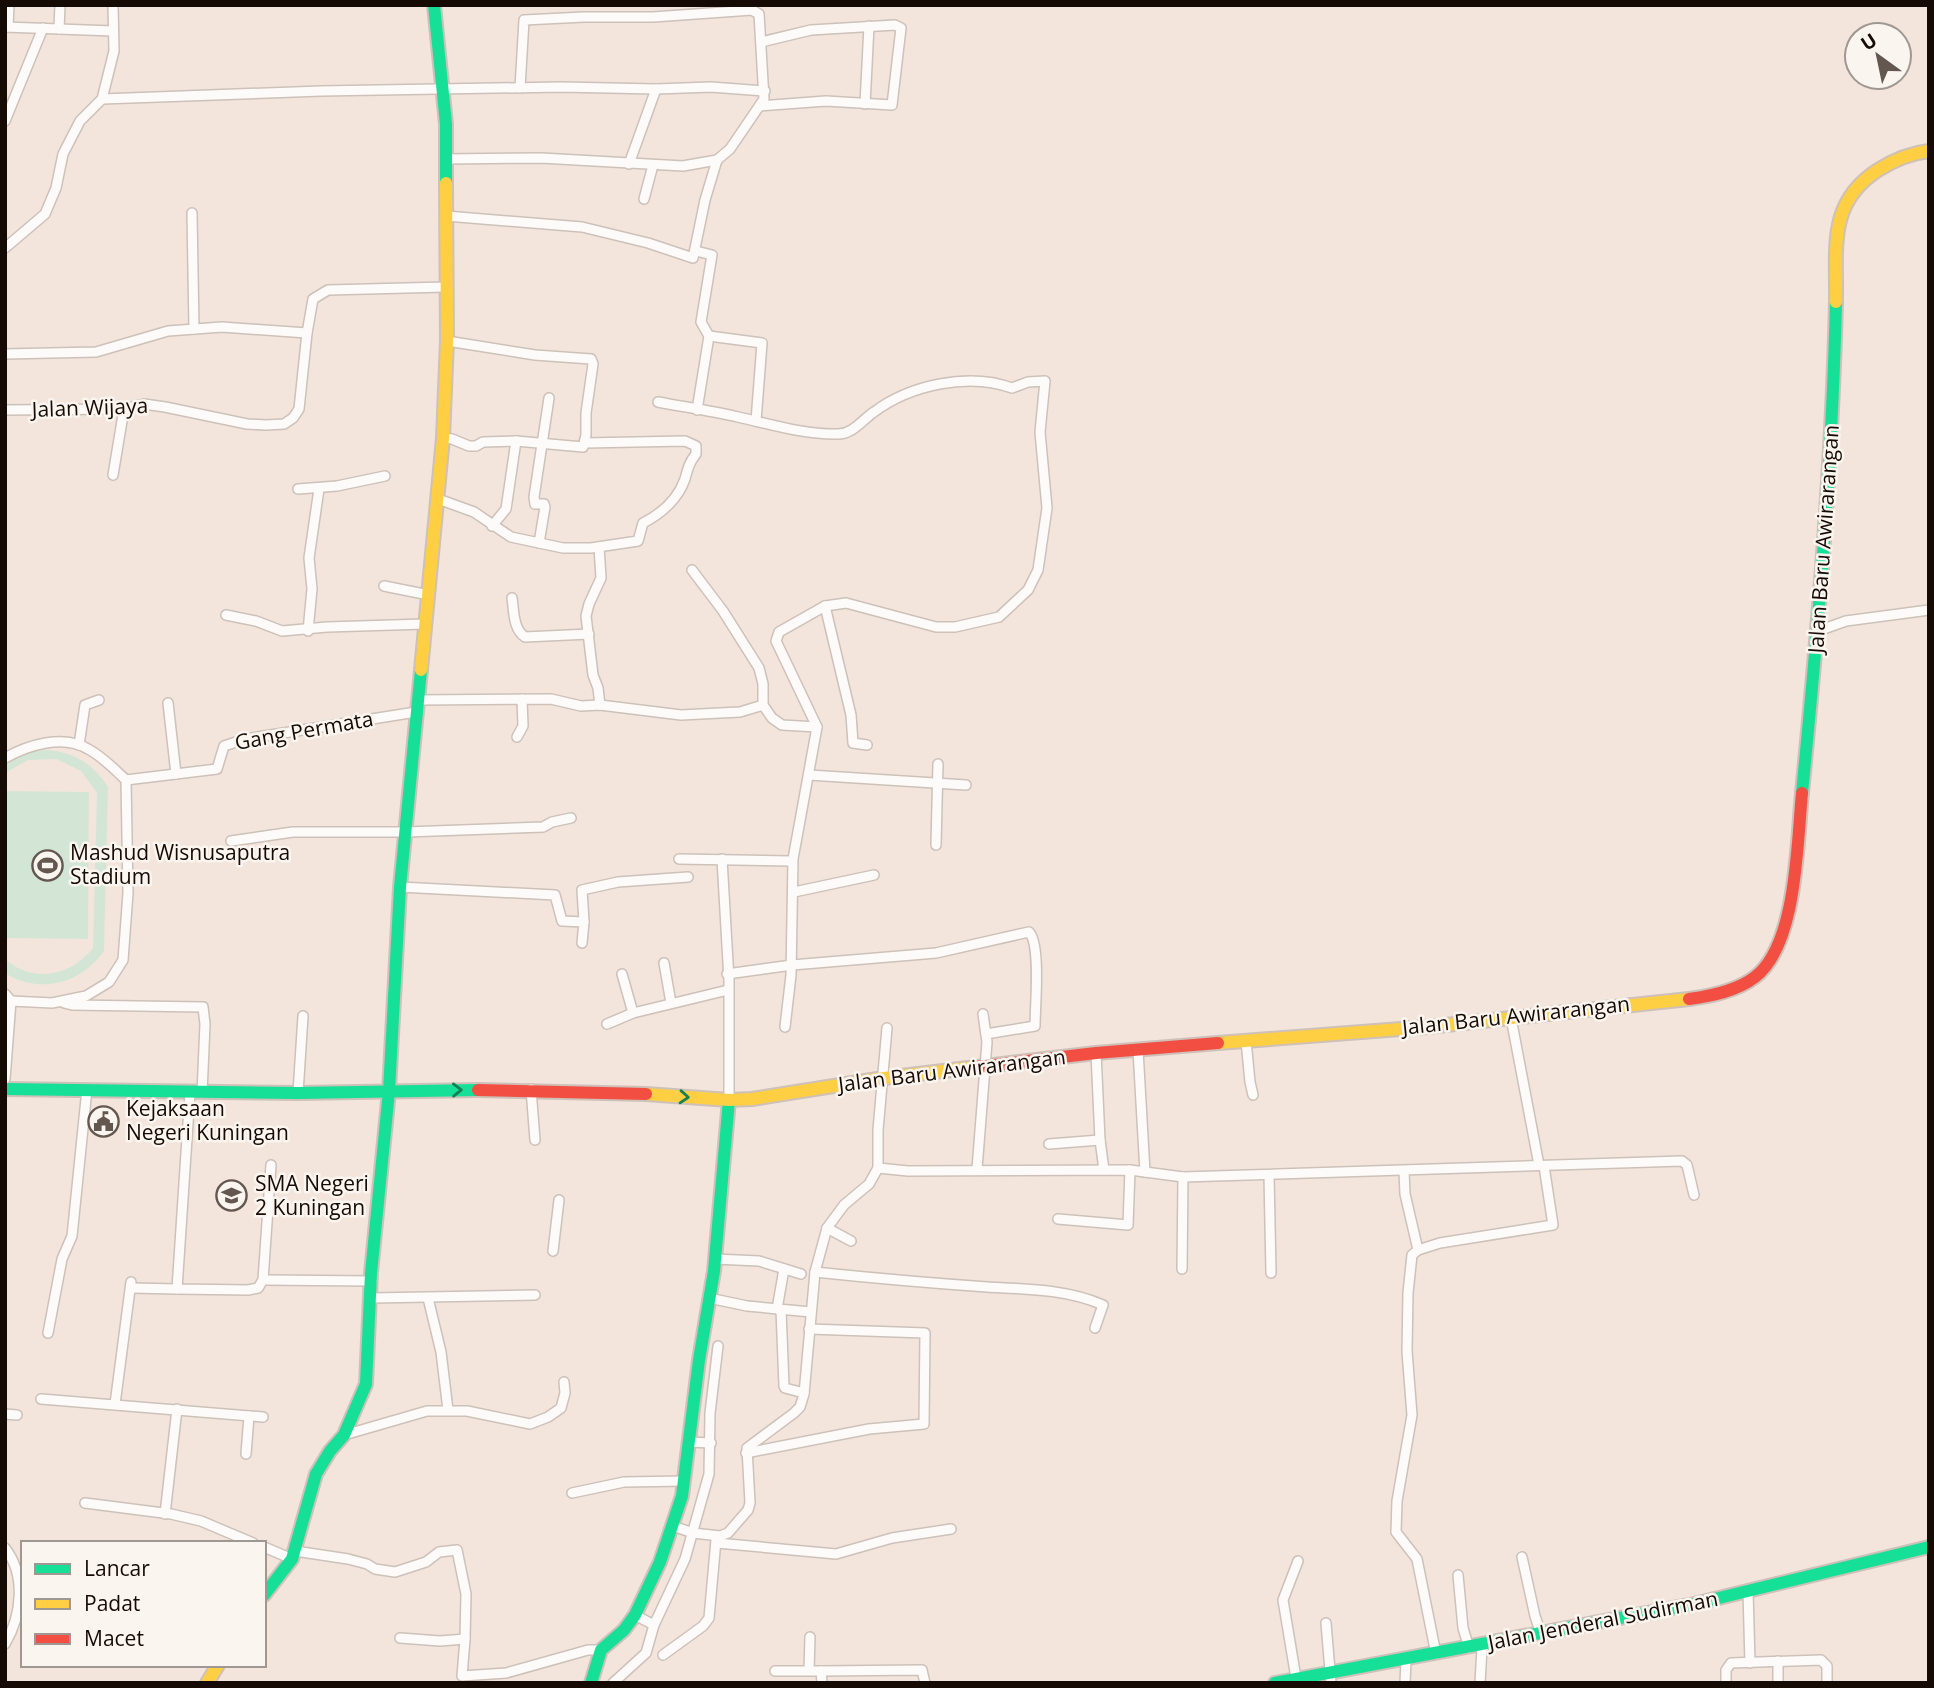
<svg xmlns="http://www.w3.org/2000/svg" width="1934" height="1688" viewBox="0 0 1934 1688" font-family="'Open Sans',sans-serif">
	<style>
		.pitch { fill: #d3e6d6 }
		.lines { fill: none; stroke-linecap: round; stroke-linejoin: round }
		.street-casing { stroke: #cdc1b9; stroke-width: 12 }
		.fast-casing { stroke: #cdc1b9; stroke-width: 16 }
		.slow-casing { stroke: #cdc1b9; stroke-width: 16 }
		.jam-casing { stroke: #cdc1b9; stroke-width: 16 }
		.street { stroke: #fdfbfa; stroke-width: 9 }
		.fast { stroke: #16e098; stroke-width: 12 }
		.slow { stroke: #ffcf43; stroke-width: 12 }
		.jam { stroke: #f24e42; stroke-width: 12 }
		.oneway { stroke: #168055 }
		.labels { text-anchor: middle; stroke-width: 5; stroke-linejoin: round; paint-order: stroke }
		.street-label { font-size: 21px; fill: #150b04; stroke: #fbf5f0 }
		.poi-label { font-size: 21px; fill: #150b04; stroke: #fbf5f0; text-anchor: start }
	</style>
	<rect width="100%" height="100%" fill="#f3e5dc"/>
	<!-- pitch -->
	<g class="pitch">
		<path d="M49,750c27,3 45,15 59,37l-4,164c-23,32 -61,43 -96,24l-3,-2v-14c28,25 66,17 88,-11l4,-155 -16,-22 -25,-12 -28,1 -23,13v-10c14,-9 28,-13 44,-13z"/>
		<polygon points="5,791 89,792 88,939 5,938"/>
	</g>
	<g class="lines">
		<defs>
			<g id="street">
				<polyline points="5,27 113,31"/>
				<polyline points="8,27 9,5"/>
				<polyline points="59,29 60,5"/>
				<polyline points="520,88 524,20 584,17 653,17 752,10"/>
				<polyline points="102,99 321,91 561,87 656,89 711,87 765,91"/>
				<polyline points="865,104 869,26"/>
				<polyline points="760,106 826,101 892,105 901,28 895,25 811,30 761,42"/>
				<polyline points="5,121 43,28"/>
				<polyline points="445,159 541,158 683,166 717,160 730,149 764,99 759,14 752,10 752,5"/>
				<polyline points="629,164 656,89"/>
				<polyline points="644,199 653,165"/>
				<polyline points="192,213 194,329"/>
				<polyline points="446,216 582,227 648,243 693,258 705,200 717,160"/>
				<polyline points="5,248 45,214 56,188 63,154 80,121 102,99 114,51 113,5"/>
				<polyline points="696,251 712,255 701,322 709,336 697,410"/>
				<polyline points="709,336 762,343 756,421"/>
				<polyline points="5,354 96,352 168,331 222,327 307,333"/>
				<path d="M658,402c27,5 54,9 80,15 32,7 67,18 100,17 15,0 24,-14 36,-22 36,-27 95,-40 138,-24l16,-6 17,-1 -5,51 7,76 -9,62 -10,20 -29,27 -44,10h-19l-90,-24 -21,3"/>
				<polyline points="5,410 124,409 144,404 165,407 247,424 266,425 284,424 293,418 299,409 307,333 313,299 328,290 445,287"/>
				<polyline points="443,438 452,439 469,446 476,446 483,442 516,441 583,447 586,435 586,413 593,364 591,359 535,355 447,341"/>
				<polyline points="113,475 124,409"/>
				<polyline points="298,489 337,486 385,476"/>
				<path d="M438,499l36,13 37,25 52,11h28l47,-7 5,-18c18,-9 35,-24 42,-44 3,-11 4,-16 11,-25v-8l-11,-5 -100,2"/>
				<polyline points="492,526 506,509 516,441"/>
				<polyline points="539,543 545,507 544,504 535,504 534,497 549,398"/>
				<polyline points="599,547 601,578 589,604 586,616 593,675 598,688 600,705"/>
				<polyline points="692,570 723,611 759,668 763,684 763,705 772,718 782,725 817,727"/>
				<polyline points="384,586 429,595"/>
				<path d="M512,598c2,13 1,31 13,39l64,-3"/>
				<polyline points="226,615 256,621 282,631 327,627 425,624"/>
				<polyline points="308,631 312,589 309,558 319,489"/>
				<polyline points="1818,631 1846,621 1929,610"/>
				<polyline points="418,700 551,699 581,706 600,705 681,715 740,712 763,705"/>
				<polyline points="168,703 176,774"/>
				<polyline points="517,737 523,726 522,699"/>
				<polyline points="79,745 85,705 99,700"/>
				<path d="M5,758c23,-13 58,-24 83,-9 14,7 26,20 38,31l2,113 -5,67 -14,22 -23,14 -34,7 -41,-2"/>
				<polyline points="809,775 966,785"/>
				<polyline points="126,780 217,769 224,746 245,739 416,712"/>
				<polyline points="231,841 293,832 406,832 543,827 552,822 571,818"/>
				<polyline points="936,845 938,764"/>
				<polyline points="679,859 789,861"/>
				<polyline points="722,859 729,980 729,1100"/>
				<polyline points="400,887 555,895 562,921 584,922 582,943"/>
				<polyline points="794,892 874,875"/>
				<polyline points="584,922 582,890 618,882 688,877"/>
				<polyline points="664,963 671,1003"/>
				<polyline points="622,974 633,1013"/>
				<path d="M727,974l65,-9 144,-12 93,-21c12,12 6,75 6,94l-49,8"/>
				<polyline points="5,994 11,1001 5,1079"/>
				<polyline points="64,1003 72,1005 203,1007 205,1024 202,1093"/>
				<polyline points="1511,1018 1539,1165"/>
				<polyline points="607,1024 633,1013 728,990"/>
				<polyline points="785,1027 791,975 793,859 817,727 776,641 779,632 825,606 851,715 853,743 867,745"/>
				<polyline points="1246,1041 1250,1082 1253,1095"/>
				<polyline points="1138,1050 1145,1172"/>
				<polyline points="1096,1053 1100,1140 1104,1170"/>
				<polyline points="531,1089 535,1140"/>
				<polyline points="190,1093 177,1289 248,1290 258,1288 263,1280 271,1165"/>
				<polyline points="298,1093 303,1016"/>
				<polyline points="1049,1144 1100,1140"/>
				<polyline points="878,1168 908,1171 1130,1170 1183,1177 1682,1161 1687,1165 1694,1195"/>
				<polyline points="977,1169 987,1042 983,1014"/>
				<polyline points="1404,1171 1405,1194 1418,1250 1412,1255 1408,1293 1407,1351 1412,1415 1397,1501 1396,1532 1417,1559 1436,1654"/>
				<polyline points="1269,1175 1271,1273"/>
				<polyline points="1058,1219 1128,1225 1130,1170"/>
				<polyline points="827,1228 851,1241"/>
				<polyline points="1418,1250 1440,1243 1553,1225 1544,1166"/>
				<polyline points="553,1251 559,1200"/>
				<polyline points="715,1259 759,1261 801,1274"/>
				<polyline points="1182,1269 1183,1177"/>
				<path d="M815,1272c57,6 115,11 172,15 38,2 80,2 116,18l-8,23"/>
				<polyline points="263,1280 372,1281"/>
				<polyline points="131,1288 177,1289"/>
				<polyline points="372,1298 535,1295"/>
				<polyline points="428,1298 441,1352 448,1410"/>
				<polyline points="709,1298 747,1306 811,1312"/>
				<polyline points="777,1309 784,1269"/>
				<polyline points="781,1310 784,1386 785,1388 804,1393"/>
				<polyline points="48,1333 62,1259 72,1236 87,1089"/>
				<polyline points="41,1399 263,1417"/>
				<polyline points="115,1404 131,1282"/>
				<polyline points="5,1414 17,1415"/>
				<polyline points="344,1435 427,1411 467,1411 530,1424 548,1417 561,1408 565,1393 564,1382"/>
				<polyline points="690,1442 711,1443"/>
				<polyline points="746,1453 869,1429 924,1424 925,1333 809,1329"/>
				<polyline points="246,1454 249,1416"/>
				<polyline points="572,1493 624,1482 685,1481"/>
				<polyline points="85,1503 171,1514 201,1521 253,1543"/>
				<polyline points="165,1514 177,1409"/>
				<polyline points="673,1526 693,1533 720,1536 728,1533 748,1510 750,1503 747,1448 794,1413 800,1407 804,1394 815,1272 827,1228 844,1205 869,1184 878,1168 878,1130 887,1028"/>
				<polyline points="717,1543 836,1554 892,1538 951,1529"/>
				<polyline points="264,1547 292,1559"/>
				<path d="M5,1548c21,27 17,67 0,96"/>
				<polyline points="295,1551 348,1559 367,1564 375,1569 395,1572 426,1562 439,1552 457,1550 466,1594 465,1639"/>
				<polyline points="1522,1557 1535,1616 1541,1634"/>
				<polyline points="1458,1575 1463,1628 1469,1648"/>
				<polyline points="1748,1591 1750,1663"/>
				<polyline points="635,1615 654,1625"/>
				<polyline points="1326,1623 1331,1683"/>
				<polyline points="400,1638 440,1641 465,1639 462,1676 506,1673 588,1650 601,1650"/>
				<polyline points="663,1655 703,1626 709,1618 716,1540"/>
				<polyline points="809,1670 810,1637"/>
				<polyline points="775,1671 821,1671 822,1683"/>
				<polyline points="821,1671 922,1670 925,1683"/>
				<polyline points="1296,1678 1283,1600 1298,1561"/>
				<polyline points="613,1683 646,1653 654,1625 685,1559 709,1474 710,1413 718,1346"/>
				<polyline points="1405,1683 1406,1660"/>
				<polyline points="1480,1683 1482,1648 1489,1643"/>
				<polyline points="1726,1683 1726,1670 1731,1663 1821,1660 1827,1666 1827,1683"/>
				<polyline points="1778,1683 1778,1661"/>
			</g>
			<g id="fast">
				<polyline points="434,5 446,124 446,183"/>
				<path d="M1802,793c16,-163 30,-327 34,-491"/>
				<polyline points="5,1089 298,1093 478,1090"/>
				<polyline points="264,1595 292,1559 316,1474 330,1451 344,1435 366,1384 371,1273 389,1091 400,887 421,670"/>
				<polyline points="591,1683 601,1650 624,1630 635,1615 660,1562 682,1496 699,1360 714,1271 729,1100"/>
				<polyline points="1275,1683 1694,1604 1929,1547"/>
			</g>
			<g id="slow">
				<path d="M1836,302c1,-54 -9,-99 42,-132 16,-10 33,-17 51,-19"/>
				<polyline points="421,670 443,438 447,341 446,183"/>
				<polyline points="1218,1043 1427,1027 1689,999"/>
				<polyline points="646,1094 729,1100 752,1099 884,1078 977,1067"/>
				<polyline points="207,1683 218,1665"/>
			</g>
			<g id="jam">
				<path d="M1689,999c22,-3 48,-8 66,-22 42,-32 42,-134 47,-184"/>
				<polyline points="977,1067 1096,1053 1218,1043"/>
				<polyline points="478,1090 646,1094"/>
			</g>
		</defs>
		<!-- street casing -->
		<use href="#street" class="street-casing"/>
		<!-- fast casing -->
		<use href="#fast" class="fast-casing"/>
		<!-- slow casing -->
		<use href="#slow" class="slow-casing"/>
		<!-- jam casing -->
		<use href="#jam" class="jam-casing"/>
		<!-- street -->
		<use href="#street" class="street"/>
		<!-- fast -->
		<use href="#fast" class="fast"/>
		<!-- slow -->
		<use href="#slow" class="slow"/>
		<!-- jam -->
		<use href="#jam" class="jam"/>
	</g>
	<!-- one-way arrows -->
	<defs><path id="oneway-chevron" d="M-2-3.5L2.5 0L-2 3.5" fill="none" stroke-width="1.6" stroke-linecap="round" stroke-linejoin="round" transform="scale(1.75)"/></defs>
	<g class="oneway">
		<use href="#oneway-chevron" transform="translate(457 1090) rotate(-1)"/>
		<use href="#oneway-chevron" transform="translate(684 1097) rotate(4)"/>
	</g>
	<!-- icons -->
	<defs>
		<symbol id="stadium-ring" viewBox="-11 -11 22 22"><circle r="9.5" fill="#fbf5f0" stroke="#635750" stroke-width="1.5"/><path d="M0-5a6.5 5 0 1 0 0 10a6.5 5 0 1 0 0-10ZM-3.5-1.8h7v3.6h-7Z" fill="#635750"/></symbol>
		<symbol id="civic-ring" viewBox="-11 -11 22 22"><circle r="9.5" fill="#fbf5f0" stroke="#635750" stroke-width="1.5"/><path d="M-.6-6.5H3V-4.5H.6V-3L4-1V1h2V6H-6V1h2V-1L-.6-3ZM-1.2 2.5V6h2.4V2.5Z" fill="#635750"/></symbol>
		<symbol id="school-ring" viewBox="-11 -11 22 22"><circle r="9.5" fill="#fbf5f0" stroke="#635750" stroke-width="1.5"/><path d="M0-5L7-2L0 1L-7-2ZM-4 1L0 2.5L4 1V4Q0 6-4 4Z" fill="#635750"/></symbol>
	</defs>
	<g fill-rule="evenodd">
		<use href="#stadium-ring" x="30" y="848" width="35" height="35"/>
		<use href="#civic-ring" x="86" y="1104" width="35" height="35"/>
		<use href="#school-ring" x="214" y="1178" width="35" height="35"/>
	</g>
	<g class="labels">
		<!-- street labels -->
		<g class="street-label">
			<text transform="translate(90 408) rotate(-2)" y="7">Jalan Wijaya</text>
			<text transform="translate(1824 539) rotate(-86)" y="7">Jalan Baru Awirarangan</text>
			<text transform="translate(304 731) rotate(-10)" y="7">Gang Permata</text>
			<text transform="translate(1516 1016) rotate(-6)" y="7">Jalan Baru Awirarangan</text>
			<text transform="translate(952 1071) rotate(-7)" y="7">Jalan Baru Awirarangan</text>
			<text transform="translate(1603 1621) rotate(-11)" y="7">Jalan Jenderal Sudirman</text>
		</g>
		<!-- poi labels -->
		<g class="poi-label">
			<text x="70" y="860">Mashud Wisnusaputra<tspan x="70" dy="24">Stadium</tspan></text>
			<text x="126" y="1116">Kejaksaan<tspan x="126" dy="24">Negeri Kuningan</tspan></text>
			<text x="255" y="1191">SMA Negeri<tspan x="255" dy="24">2 Kuningan</tspan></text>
		</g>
	</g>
	<!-- border -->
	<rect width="1934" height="1688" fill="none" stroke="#150b04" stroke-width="14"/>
	<!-- legend -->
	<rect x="21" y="1541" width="245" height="126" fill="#fbf5f0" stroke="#9f9792" stroke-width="2"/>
	<rect x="35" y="1564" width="35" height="10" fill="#16e098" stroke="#9f9792" stroke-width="2"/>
	<text x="84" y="1576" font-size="21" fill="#150b04">Lancar</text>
	<rect x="35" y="1599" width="35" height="10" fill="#ffcf43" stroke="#9f9792" stroke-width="2"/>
	<text x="84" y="1611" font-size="21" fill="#150b04">Padat</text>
	<rect x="35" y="1634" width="35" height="10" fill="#f24e42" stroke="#9f9792" stroke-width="2"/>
	<text x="84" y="1646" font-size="21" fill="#150b04">Macet</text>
	<!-- north arrow -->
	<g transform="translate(1878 56) rotate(327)"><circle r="33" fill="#fbf5f0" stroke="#9f9792" stroke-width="2"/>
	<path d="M0-5L12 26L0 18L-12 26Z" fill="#635750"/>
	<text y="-10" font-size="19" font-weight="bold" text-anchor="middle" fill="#150b04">U</text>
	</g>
</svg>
